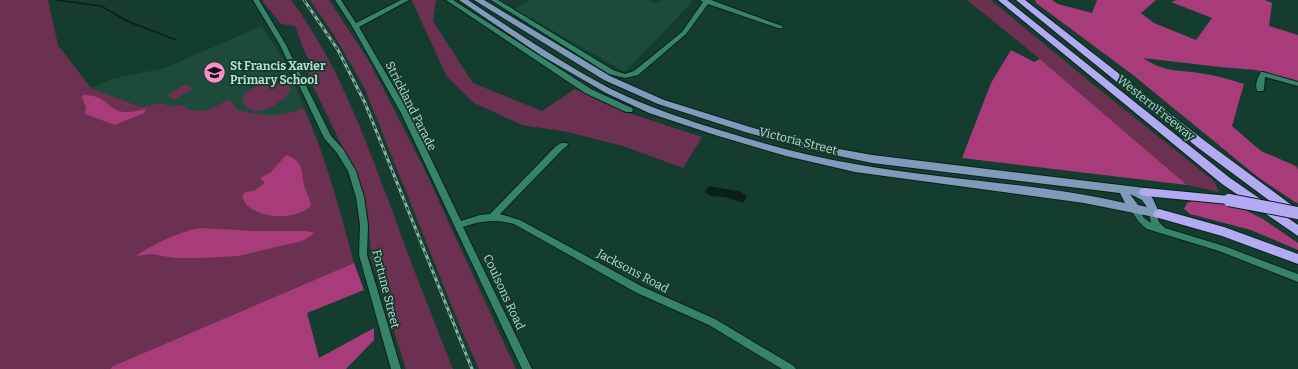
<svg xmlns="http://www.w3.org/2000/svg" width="1298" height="369" viewBox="0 0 1298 369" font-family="Bitter,serif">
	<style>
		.built { fill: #1c4b3c }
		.green { fill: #6c3050 }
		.forest { fill: #a83b7a }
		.water { fill: #091f17 }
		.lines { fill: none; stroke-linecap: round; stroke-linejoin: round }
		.stream { stroke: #091f17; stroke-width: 1.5 }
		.minor-casing { stroke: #092219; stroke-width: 2 }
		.major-casing { stroke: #092219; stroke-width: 2 }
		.highway-casing { stroke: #092219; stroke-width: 2 }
		.minor { fill: #36836a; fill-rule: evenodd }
		.major { fill: #809abc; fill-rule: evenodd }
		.highway { fill: #b2aaf3; fill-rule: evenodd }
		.rail-casing { stroke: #8ab0a1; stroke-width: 3 }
		.rail { stroke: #143d30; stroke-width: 1.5; stroke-dasharray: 4; stroke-linecap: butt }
		.highway-bridge-casing { stroke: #092219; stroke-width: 14; stroke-linecap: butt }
		.highway-bridge { stroke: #b2aaf3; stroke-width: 12 }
		.labels { text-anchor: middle; stroke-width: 4; stroke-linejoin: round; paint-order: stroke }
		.poi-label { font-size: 12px; font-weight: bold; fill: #b8dccd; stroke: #143d30; text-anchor: start }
		.street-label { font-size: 12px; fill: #b8dccd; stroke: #143d30 }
	</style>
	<rect width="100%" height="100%" fill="#143d30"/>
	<!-- built -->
	<g class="built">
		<polygon points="530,0 648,0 656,4 662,0 690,0 693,1 625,72 515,9"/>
		<polygon points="262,26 284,61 304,108 287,115 272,117 238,110 230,99 205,111 189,110 183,105 173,107 161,103 141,107 91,88 112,79 165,68"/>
	</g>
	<!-- green -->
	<g class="green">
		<path d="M0,0h48l10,45 33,43 50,19 20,-4 12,4 10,-2 6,5 16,1 25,-12 8,11c30,6 37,9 66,-2 22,50 36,102 50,155l-241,103 -3,3h-110z"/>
		<path d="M262,0h29c47,62 74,139 101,210 19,54 40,106 61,159h-47l-35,-111 -3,-45 -24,-63 -36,-74 3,-13 -6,-10 -10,-27 -14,-2z"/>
		<polygon points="310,0 329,0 369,61 422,164 516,369 479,369 461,329 364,87 334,35"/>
		<polygon points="413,0 436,0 433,21 473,83 542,111 575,89 629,113 702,137 683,168 623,146 568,132 522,125 474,103 447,77 412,1"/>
		<polygon points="967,0 991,0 1100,90 1214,181 1219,192 1187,185 1040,59"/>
		<path d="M275,80c7,1 12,3 16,9 -8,16 -44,36 -49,8 9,-10 20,-14 33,-17z"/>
		<polygon points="185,84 193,88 175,100 168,95"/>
	</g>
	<!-- forest -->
	<g class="forest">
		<path d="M1035,0h17l6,4 34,9 5,-13h59l-15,13 13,10 42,17 16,-22 -41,-16 5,-2h89l7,3 -3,23 29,9v46l-42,-11 -36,-3 -77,-9c24,16 37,11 62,16 13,2 26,6 39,10l-12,42 29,25 35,15 2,3v34l-3,-1 -36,-24 -126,-103 -97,-72z"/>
		<polygon points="1011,50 1034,62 1040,59 1187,185 962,158 991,83"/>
		<path d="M83,95c23,-1 24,15 41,17 6,1 15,-2 22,-3l-2,4 -29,12 -30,-11 1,-6 -4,-11z"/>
		<path d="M286,155c21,8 13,16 19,33 2,6 5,10 6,18 -15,13 -45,14 -62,1 -3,-2 -5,-6 -7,-10l3,-5 9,-1 11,-8 -5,-5 10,-5z"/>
		<polygon points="1197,200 1227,203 1243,209 1263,219 1298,243 1298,250 1251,230 1190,214 1184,209 1187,203"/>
		<path d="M199,228l57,3h51l8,2 -13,8 -64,15 -34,2h-30l-22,-4 -16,2c20,-13 40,-23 63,-28z"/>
		<polygon points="354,263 364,290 307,313 319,358 374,328 374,340 346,369 110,369 113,366"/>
	</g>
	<!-- water -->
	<polygon class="water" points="709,186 739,191 747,196 743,203 725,197 711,196 704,192"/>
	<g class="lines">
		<!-- stream -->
		<polyline class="stream" points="56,0 101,6 127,21 176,40"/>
		<defs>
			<g id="minor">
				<polygon points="253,0 259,0 286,45 331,136 343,149 356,171 364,197 368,225 367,255 401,369 391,369 359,255 360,225 356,197 348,171 337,153 324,138 280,45"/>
				<path d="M335,0h6l15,23 45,-23h8l-50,27 50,86 52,108 19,-6 10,-1 65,-67 6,-4h6l1,2 -7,6 -61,63 20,6 123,67 72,32 79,47 2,3h-14l-73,-44 -72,-32 -123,-69c-17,-5 -34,-4 -51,3l69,142h-10l-121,-256 -49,-87z"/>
				<polygon points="446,0 453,0 591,89 632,108 633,110 632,112 626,112 585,93"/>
				<polygon points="491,0 498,0 613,70 625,74 634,71 682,32 703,2 700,0 711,0 782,26 783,27 782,28 778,28 708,4 686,34 638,75 625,78 609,74"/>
				<path d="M1261,72h2l35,10v4l-33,-9 -1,12 -1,2h-6c-2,-6 0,-13 4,-19z"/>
				<path d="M1134,205l3,1 7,12 7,5 -2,-10 1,-2h6l3,11 6,6 59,18 74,28v8l-79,-31 -72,-22c-8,-6 -12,-12 -17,-21l1,-2z"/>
			</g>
			<path id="major" d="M459,0h9c47,31 93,63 143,89 37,18 75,31 115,43 42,13 85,25 129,32 89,16 181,19 270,39l-5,-10 -248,-30 -66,-14 -61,-17 -87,-28 -54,-24 -130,-80h10l126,76 54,24 86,27 56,16 66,12 273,33 4,1 1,3 -1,2 4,5 5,11 5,1 1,3 -1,3 -4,1 -75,-15 -229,-31 -69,-16 -71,-21 -66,-22 -43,-20 -64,-37zM1130,194l12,6 5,7 -9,-2z"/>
			<g id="highway">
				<polygon points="998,0 1007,0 1230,178 1298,225 1298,236 1222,184"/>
				<polygon points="1016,0 1025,0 1205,141 1297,209 1297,215 1293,216 1289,215 1197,147"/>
				<polygon points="1145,188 1229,196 1233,197 1235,200 1233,203 1229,204 1145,196 1141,195 1139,192 1141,189"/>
				<polygon points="1159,209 1224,227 1298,254 1298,264 1222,236 1155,217 1153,214 1155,211"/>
			</g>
		</defs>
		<!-- minor casing -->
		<use href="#minor" class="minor-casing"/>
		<!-- major casing -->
		<use href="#major" class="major-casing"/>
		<!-- highway casing -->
		<use href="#highway" class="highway-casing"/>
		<!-- minor -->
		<use href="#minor" class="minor"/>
		<!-- major -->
		<use href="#major" class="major"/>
		<!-- highway -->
		<use href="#highway" class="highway"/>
		<defs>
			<polyline id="rail" points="304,0 338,50 365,103 472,369"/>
		</defs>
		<!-- rail casing -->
		<use href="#rail" class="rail-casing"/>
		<!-- rail -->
		<use href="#rail" class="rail"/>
		<defs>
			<polyline id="highway-bridge" points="1229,200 1298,213"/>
		</defs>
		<!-- highway-bridge casing -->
		<use href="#highway-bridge" class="highway-bridge-casing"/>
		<!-- highway-bridge -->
		<use href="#highway-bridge" class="highway-bridge"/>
	</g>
	<!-- icons -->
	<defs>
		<symbol id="school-disc" viewBox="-11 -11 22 22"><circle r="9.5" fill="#fa8fc7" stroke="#143d30"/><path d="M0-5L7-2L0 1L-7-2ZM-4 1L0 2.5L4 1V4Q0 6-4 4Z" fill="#111"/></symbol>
	</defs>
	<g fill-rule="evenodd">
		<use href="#school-disc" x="202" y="60" width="25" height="25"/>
	</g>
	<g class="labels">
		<!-- poi labels -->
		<g class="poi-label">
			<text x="230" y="70">St Francis Xavier<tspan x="230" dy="14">Primary School</tspan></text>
		</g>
		<!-- street labels -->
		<g class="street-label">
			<text transform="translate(411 106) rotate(63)" y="4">Strickland Parade</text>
			<text transform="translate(1156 108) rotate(39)" y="4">Western Freeway</text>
			<text transform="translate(798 141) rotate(14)" y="4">Victoria Street</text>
			<text transform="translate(633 271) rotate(28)" y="4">Jacksons Road</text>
			<text transform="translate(386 289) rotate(76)" y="4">Fortune Street</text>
			<text transform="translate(504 292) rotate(65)" y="4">Coulsons Road</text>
		</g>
	</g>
</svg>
